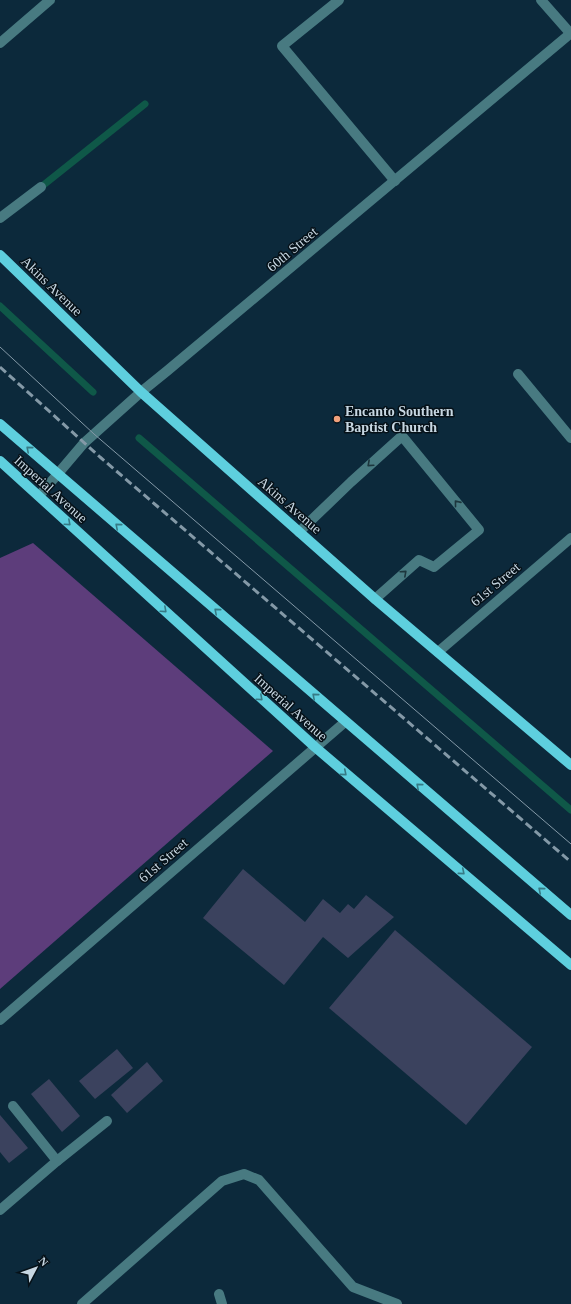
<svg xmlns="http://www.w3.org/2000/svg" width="571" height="1304" viewBox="0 0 571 1304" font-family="Georgia,serif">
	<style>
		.green { fill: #5d3d7b }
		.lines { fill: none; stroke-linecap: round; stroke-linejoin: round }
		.stream { stroke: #0f5848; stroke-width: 7 }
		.building { fill: #3b425e }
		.minor { stroke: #487a81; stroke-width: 10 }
		.major { stroke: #5ecfde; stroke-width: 10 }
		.tram { stroke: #8499a7; stroke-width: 1 }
		.rail { stroke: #8499a7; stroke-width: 3; stroke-dasharray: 8 4; stroke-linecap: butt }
		.oneway { stroke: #367a85 }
		.oneway2 { stroke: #1d363d }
		.poi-dot { fill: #f1a17c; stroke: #061118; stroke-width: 1.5 }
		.labels { text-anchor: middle; stroke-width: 3; stroke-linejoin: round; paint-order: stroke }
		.street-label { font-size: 14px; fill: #c7d7e2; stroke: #061118 }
		.poi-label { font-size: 14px; font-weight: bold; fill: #c7d7e2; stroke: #061118; text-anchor: start }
	</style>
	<rect width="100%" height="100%" fill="#0c293b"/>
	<!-- green -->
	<polygon class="green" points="33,543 273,751 0,989 0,558"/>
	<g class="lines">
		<!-- stream -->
		<g class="stream">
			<polyline points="41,187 145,104"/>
			<polyline points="0,306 93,392"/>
			<polyline points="139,438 571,810"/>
		</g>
	</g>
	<!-- building -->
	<g class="building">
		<polygon points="243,869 305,922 323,899 340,913 348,904 354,909 366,895 394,917 348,958 323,937 284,985 203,918"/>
		<polygon points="395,930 532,1047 466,1125 329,1008"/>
		<polygon points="117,1049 133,1068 95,1099 79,1081"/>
		<polygon points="147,1062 163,1081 127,1113 111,1095"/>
		<polygon points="49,1079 80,1116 62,1132 31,1094"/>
		<polygon points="0,1115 28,1148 9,1163 0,1152"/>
	</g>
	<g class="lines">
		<!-- minor -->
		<g class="minor">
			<polyline points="339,0 282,46 395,181"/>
			<polyline points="541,0 570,33"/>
			<polyline points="0,43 50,0"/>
			<polyline points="0,218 41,187"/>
			<polyline points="518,374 571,438"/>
			<polyline points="39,496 84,443 141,392 167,371 571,33"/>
			<polyline points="299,532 351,482 402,436 479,530 434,567 419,560 375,599"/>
			<polyline points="438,652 571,538"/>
			<polyline points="0,1020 345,722"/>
			<polyline points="13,1106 57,1161"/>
			<polyline points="0,1210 57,1161 107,1121"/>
			<polyline points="219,1294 222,1304"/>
			<polyline points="82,1304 222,1181 244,1174 259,1180 353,1287 397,1304"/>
		</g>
		<!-- major -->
		<g class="major">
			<polyline points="0,255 141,392 375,599 571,765"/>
			<polyline points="0,424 571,915"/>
			<polyline points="0,461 315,747 571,965"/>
		</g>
		<!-- tram -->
		<polyline class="tram" points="0,347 94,434 571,844"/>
		<!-- rail -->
		<polyline class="rail" points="0,367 100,457 571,862"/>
	</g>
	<!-- one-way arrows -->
	<defs><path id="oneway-chevron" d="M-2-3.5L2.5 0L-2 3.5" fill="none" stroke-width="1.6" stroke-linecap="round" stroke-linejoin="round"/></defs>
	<g class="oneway">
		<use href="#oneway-chevron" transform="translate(29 449) rotate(-139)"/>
		<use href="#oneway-chevron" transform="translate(68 523) rotate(42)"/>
		<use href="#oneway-chevron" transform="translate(118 526) rotate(-139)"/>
		<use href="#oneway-chevron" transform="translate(164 610) rotate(42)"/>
		<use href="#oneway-chevron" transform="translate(217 611) rotate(-139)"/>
		<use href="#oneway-chevron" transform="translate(315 696) rotate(-139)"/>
		<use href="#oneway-chevron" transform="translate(260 698) rotate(42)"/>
		<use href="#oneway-chevron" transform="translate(344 773) rotate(40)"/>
		<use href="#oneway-chevron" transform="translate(419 786) rotate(-139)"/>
		<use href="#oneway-chevron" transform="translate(462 872) rotate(40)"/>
		<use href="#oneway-chevron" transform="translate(541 890) rotate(-140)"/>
	</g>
	<g class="oneway2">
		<use href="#oneway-chevron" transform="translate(370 464) rotate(138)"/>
		<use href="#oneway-chevron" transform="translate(457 503) rotate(-129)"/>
		<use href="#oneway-chevron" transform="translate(404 573) rotate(-42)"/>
	</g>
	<!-- markers -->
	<circle class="poi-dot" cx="337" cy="419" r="4"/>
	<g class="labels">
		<!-- street labels -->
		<g class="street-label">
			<text transform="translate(292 249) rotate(-40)" y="5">60th Street</text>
			<text transform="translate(52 286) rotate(44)" y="5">Akins Avenue</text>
			<text transform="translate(51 489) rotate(42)" y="5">Imperial Avenue</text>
			<text transform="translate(290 505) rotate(41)" y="5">Akins Avenue</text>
			<text transform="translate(495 584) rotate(-40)" y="5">61st Street</text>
			<text transform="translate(291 707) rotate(42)" y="5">Imperial Avenue</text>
			<text transform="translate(163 860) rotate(-41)" y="5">61st Street</text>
		</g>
		<!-- poi labels -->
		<g class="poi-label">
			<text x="345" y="416">Encanto Southern<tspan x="345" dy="16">Baptist Church</tspan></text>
		</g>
	</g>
	<!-- north arrow -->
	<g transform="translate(36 1268) rotate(49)" stroke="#061118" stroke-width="3" paint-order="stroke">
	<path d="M0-3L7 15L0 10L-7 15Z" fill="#c7d7e2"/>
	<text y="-6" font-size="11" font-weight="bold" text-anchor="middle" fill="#c7d7e2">N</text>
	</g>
</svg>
